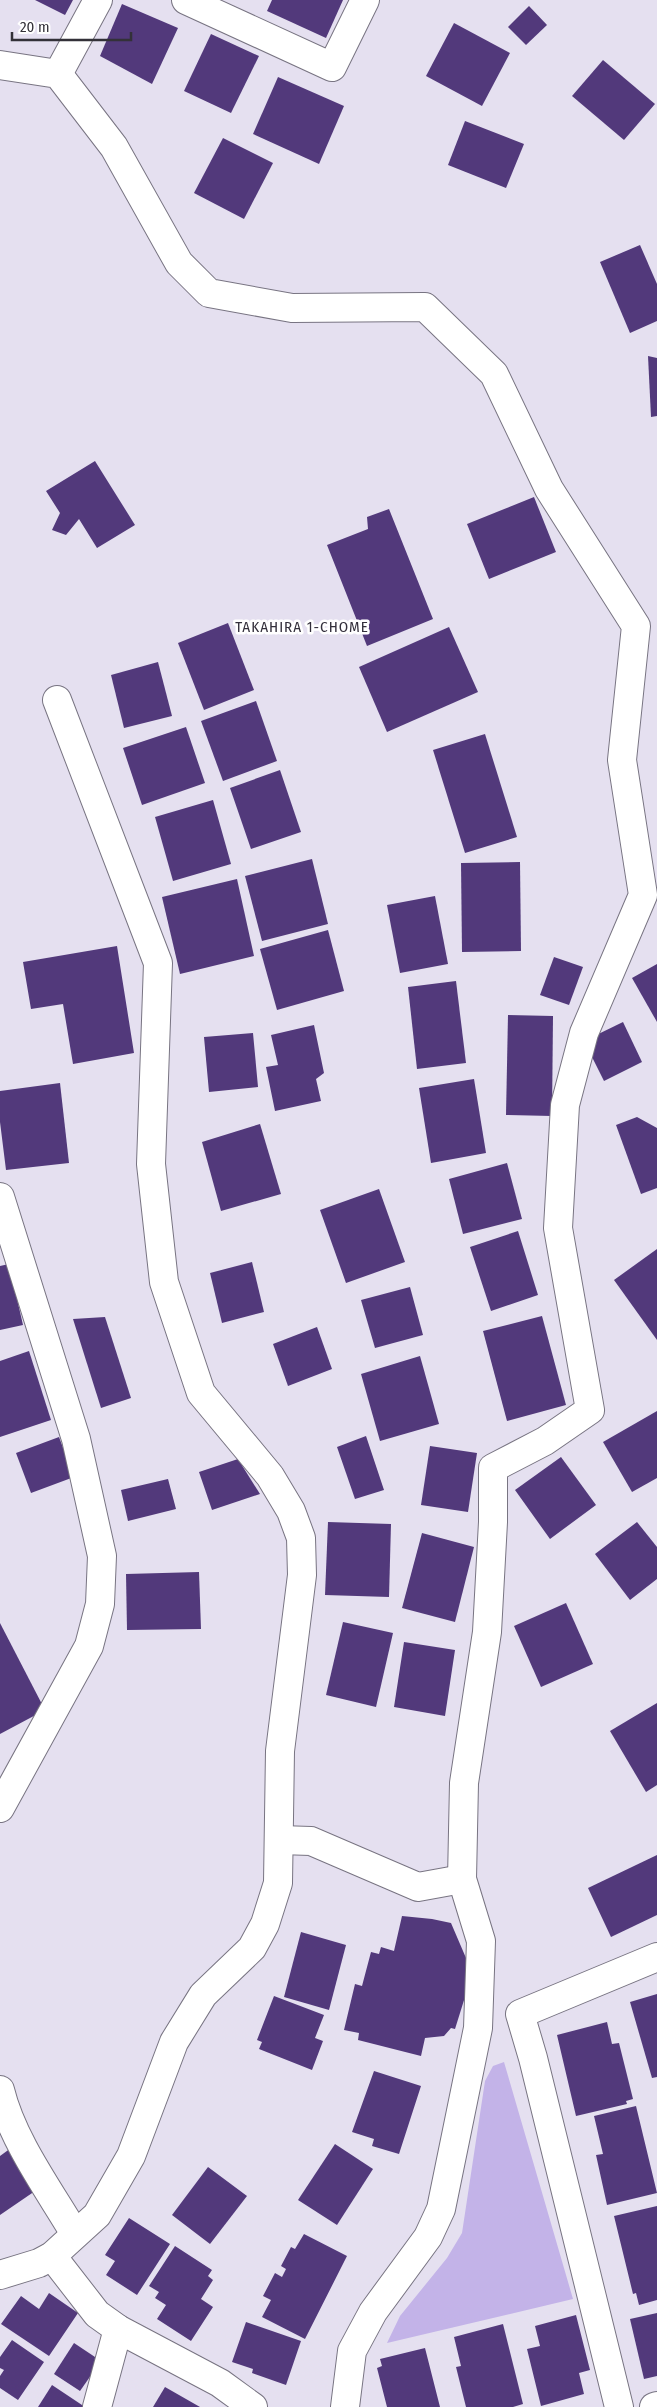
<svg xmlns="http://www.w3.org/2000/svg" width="657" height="2407" viewBox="0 0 657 2407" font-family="'Fira Sans Condensed',sans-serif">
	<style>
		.green { fill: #c3b3e8 }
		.building { fill: #52397b }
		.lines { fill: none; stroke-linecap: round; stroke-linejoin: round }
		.minor-casing { stroke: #787482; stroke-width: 30 }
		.minor { stroke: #fff; stroke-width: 28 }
		.labels { text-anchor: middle; stroke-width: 5; stroke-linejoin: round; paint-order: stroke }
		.neighbourhood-label { font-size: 15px; letter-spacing: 1px; fill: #332f3b; stroke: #fff }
	</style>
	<rect width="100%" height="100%" fill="#e5e0f0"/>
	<!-- green -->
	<polygon class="green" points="504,2062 573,2299 387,2343 400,2316 447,2258 462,2233 485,2081 493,2066"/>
	<!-- building -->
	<g class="building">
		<polygon points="35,0 73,0 65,15"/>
		<polygon points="272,0 343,0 326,38 267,11"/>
		<polygon points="122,4 178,28 152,84 100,56"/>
		<polygon points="529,6 547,25 526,45 508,27"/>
		<polygon points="454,23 510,53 482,106 426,76"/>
		<polygon points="211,34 259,56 231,113 184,91"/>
		<polygon points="603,60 655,104 624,140 572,96"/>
		<polygon points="278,77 344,106 319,164 253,134"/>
		<polygon points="465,121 524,144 506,188 448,165"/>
		<polygon points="223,138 273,163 244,219 194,193"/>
		<polygon points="640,245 657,284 657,321 630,333 600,262"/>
		<polygon points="648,356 657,358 657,416 651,417"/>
		<polygon points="95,461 135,525 97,548 79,519 66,535 52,530 60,513 46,491"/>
		<polygon points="534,497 556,552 489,579 467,524"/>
		<polygon points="389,509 433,619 367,646 327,545 368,529 367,517"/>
		<polygon points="228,623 254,690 204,710 178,643"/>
		<polygon points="449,627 478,692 387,732 359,667"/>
		<polygon points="158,662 172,716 124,728 111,675"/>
		<polygon points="256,701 277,761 223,781 201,721"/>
		<polygon points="186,727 205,783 142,805 123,748"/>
		<polygon points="485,734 517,837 465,853 433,750"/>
		<polygon points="280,770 301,832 251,849 230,788"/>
		<polygon points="213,800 231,864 173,881 155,817"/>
		<polygon points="312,859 328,924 262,941 245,876"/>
		<polygon points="520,862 521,951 462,952 461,863"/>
		<polygon points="237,879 254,956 180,974 162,897"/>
		<polygon points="435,896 448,964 400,973 387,905"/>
		<polygon points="328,930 344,991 277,1010 260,949"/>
		<polygon points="117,946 134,1053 73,1064 63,1004 31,1009 23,962"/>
		<polygon points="554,957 583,967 569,1005 540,995"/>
		<polygon points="657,964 657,1022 632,978"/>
		<polygon points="456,981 466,1063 417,1069 408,987"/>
		<polygon points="508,1015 553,1016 552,1116 506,1115"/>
		<polygon points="623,1022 642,1062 604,1081 584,1041"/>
		<polygon points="314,1025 324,1073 316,1079 321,1101 275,1111 266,1067 278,1065 271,1035"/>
		<polygon points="253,1033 258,1087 209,1092 204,1037"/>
		<polygon points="474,1079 486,1153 431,1163 419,1088"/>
		<polygon points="60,1083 69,1163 6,1170 0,1122 0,1091"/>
		<polygon points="637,1117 657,1128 657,1188 641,1194 616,1125"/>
		<polygon points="260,1124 281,1194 221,1211 202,1142"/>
		<polygon points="507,1163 522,1219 463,1234 449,1179"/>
		<polygon points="379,1189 405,1262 346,1283 320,1210"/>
		<polygon points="518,1231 538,1295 491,1311 470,1247"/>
		<polygon points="657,1249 657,1340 614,1280"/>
		<polygon points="252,1262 264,1312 222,1323 210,1273"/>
		<polygon points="9,1264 23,1325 0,1330 0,1266"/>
		<polygon points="410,1287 423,1335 375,1348 361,1300"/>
		<polygon points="542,1316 566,1405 507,1421 483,1331"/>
		<polygon points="105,1317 131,1398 101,1408 73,1319"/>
		<polygon points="317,1327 332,1369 288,1386 273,1344"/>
		<polygon points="29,1351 51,1420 0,1437 0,1361"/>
		<polygon points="420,1356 439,1424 380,1441 361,1374"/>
		<polygon points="657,1411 657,1478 632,1492 603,1442"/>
		<polygon points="366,1436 384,1490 355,1499 337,1447"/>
		<polygon points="59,1437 74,1477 31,1493 16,1453"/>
		<polygon points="430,1446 477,1453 468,1512 421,1505"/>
		<polygon points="561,1457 596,1505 550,1539 515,1490"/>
		<polygon points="238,1459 260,1494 212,1510 199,1472"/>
		<polygon points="168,1479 176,1509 128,1521 121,1490"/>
		<polygon points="328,1522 391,1524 389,1597 325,1595"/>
		<polygon points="637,1522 657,1547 657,1579 630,1600 595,1554"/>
		<polygon points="422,1533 474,1547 455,1622 402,1608"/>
		<polygon points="199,1572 201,1629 127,1630 126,1574"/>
		<polygon points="566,1603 593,1664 541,1687 514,1626"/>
		<polygon points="343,1622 393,1633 376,1707 326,1695"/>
		<polygon points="0,1623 45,1710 0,1734"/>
		<polygon points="404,1642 455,1650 445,1716 394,1707"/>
		<polygon points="657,1703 657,1785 646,1792 610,1731"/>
		<polygon points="657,1855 657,1915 611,1937 588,1888"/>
		<polygon points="402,1916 432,1919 451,1923 466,1958 465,1997 455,2029 451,2028 444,2036 425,2038 421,2056 358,2040 359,2033 344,2030 355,1984 362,1986 371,1952 379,1954 381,1947 394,1951"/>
		<polygon points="301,1932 346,1945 329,2010 284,1997"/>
		<polygon points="657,1994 657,2077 652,2078 630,2002"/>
		<polygon points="274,1996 324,2015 315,2038 323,2041 312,2070 259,2049 262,2042 257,2040"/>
		<polygon points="607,2022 612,2044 619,2043 633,2099 626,2101 627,2104 576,2116 557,2035"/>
		<polygon points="374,2071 421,2086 399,2154 372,2146 374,2139 352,2132"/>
		<polygon points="636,2106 657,2193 607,2205 596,2155 603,2154 594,2116"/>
		<polygon points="335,2144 373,2169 337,2225 298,2200"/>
		<polygon points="11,2148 38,2189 0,2215 0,2156"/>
		<polygon points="208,2167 247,2196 210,2244 172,2215"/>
		<polygon points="657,2206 657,2300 639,2305 636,2293 633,2294 614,2216"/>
		<polygon points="129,2218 170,2244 137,2295 106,2275 115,2261 105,2255"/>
		<polygon points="304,2234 347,2256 305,2339 262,2317 271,2300 263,2296 275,2273 282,2277 286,2269 281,2266 291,2247 295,2249"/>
		<polygon points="175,2246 212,2270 208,2276 213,2280 201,2299 213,2307 191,2341 157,2319 166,2305 155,2298 159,2292 149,2286"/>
		<polygon points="49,2293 78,2313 49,2356 1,2324 21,2296 39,2309"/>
		<polygon points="657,2313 657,2376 644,2379 630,2319"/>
		<polygon points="576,2315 590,2370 579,2373 584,2394 541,2406 527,2349 540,2346 535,2326"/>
		<polygon points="246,2322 301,2341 286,2385 252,2373 253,2369 232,2362"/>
		<polygon points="503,2324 523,2404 513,2407 466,2407 456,2367 461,2366 454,2337"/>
		<polygon points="12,2340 44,2362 18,2400 0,2388 0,2376 4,2370 0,2368 0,2357"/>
		<polygon points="74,2343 101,2361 80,2391 54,2374"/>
		<polygon points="425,2348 440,2407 387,2407 377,2368 382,2366 380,2359"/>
		<polygon points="52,2385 85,2407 38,2407"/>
		<polygon points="165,2387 200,2407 153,2407"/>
	</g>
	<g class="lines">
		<defs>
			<g id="minor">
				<polyline points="186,0 332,67 365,0"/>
				<polyline points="0,65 58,74 114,147 179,263 209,293 292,308 425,307 494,374 549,489 636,626 622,760 643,895 584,1033 565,1105 558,1228 590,1410 545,1441 493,1468 493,1522 487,1632 464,1783 462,1879 481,1941 478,2028 441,2209 428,2237 373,2312 352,2351 345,2407"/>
				<polyline points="58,74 98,0"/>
				<polyline points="0,1197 76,1439 102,1556 100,1604 89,1646 0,1808"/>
				<polyline points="280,1840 311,1841 418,1887 462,1879"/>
				<path d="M0,2090c12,50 49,100 75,144"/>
				<polyline points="52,2256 97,2314 118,2329 220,2383 253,2407"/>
				<polyline points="0,2275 39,2263 52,2256 97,2215 131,2156 174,2042 203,1995 252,1948 265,1924 278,1883 280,1751 302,1575 301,1538 291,1511 270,1476 201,1393 164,1282 151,1164 158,963 57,700"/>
				<polyline points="97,2407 118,2329"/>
				<polyline points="619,2407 533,2058 520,2014 657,1957"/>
				<polyline points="654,2407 657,2406"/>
			</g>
		</defs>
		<!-- minor casing -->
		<use href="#minor" class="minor-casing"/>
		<!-- minor -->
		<use href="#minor" class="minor"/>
	</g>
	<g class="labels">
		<!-- neighbourhood labels -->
		<g class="neighbourhood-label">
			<text x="302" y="632">TAKAHIRA 1-CHOME</text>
		</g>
	</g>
	<!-- scale -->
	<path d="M12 32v8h119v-8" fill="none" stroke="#333138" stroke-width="2.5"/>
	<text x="20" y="32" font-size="15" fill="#333138" stroke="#ffffff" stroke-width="4" paint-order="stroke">20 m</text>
</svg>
